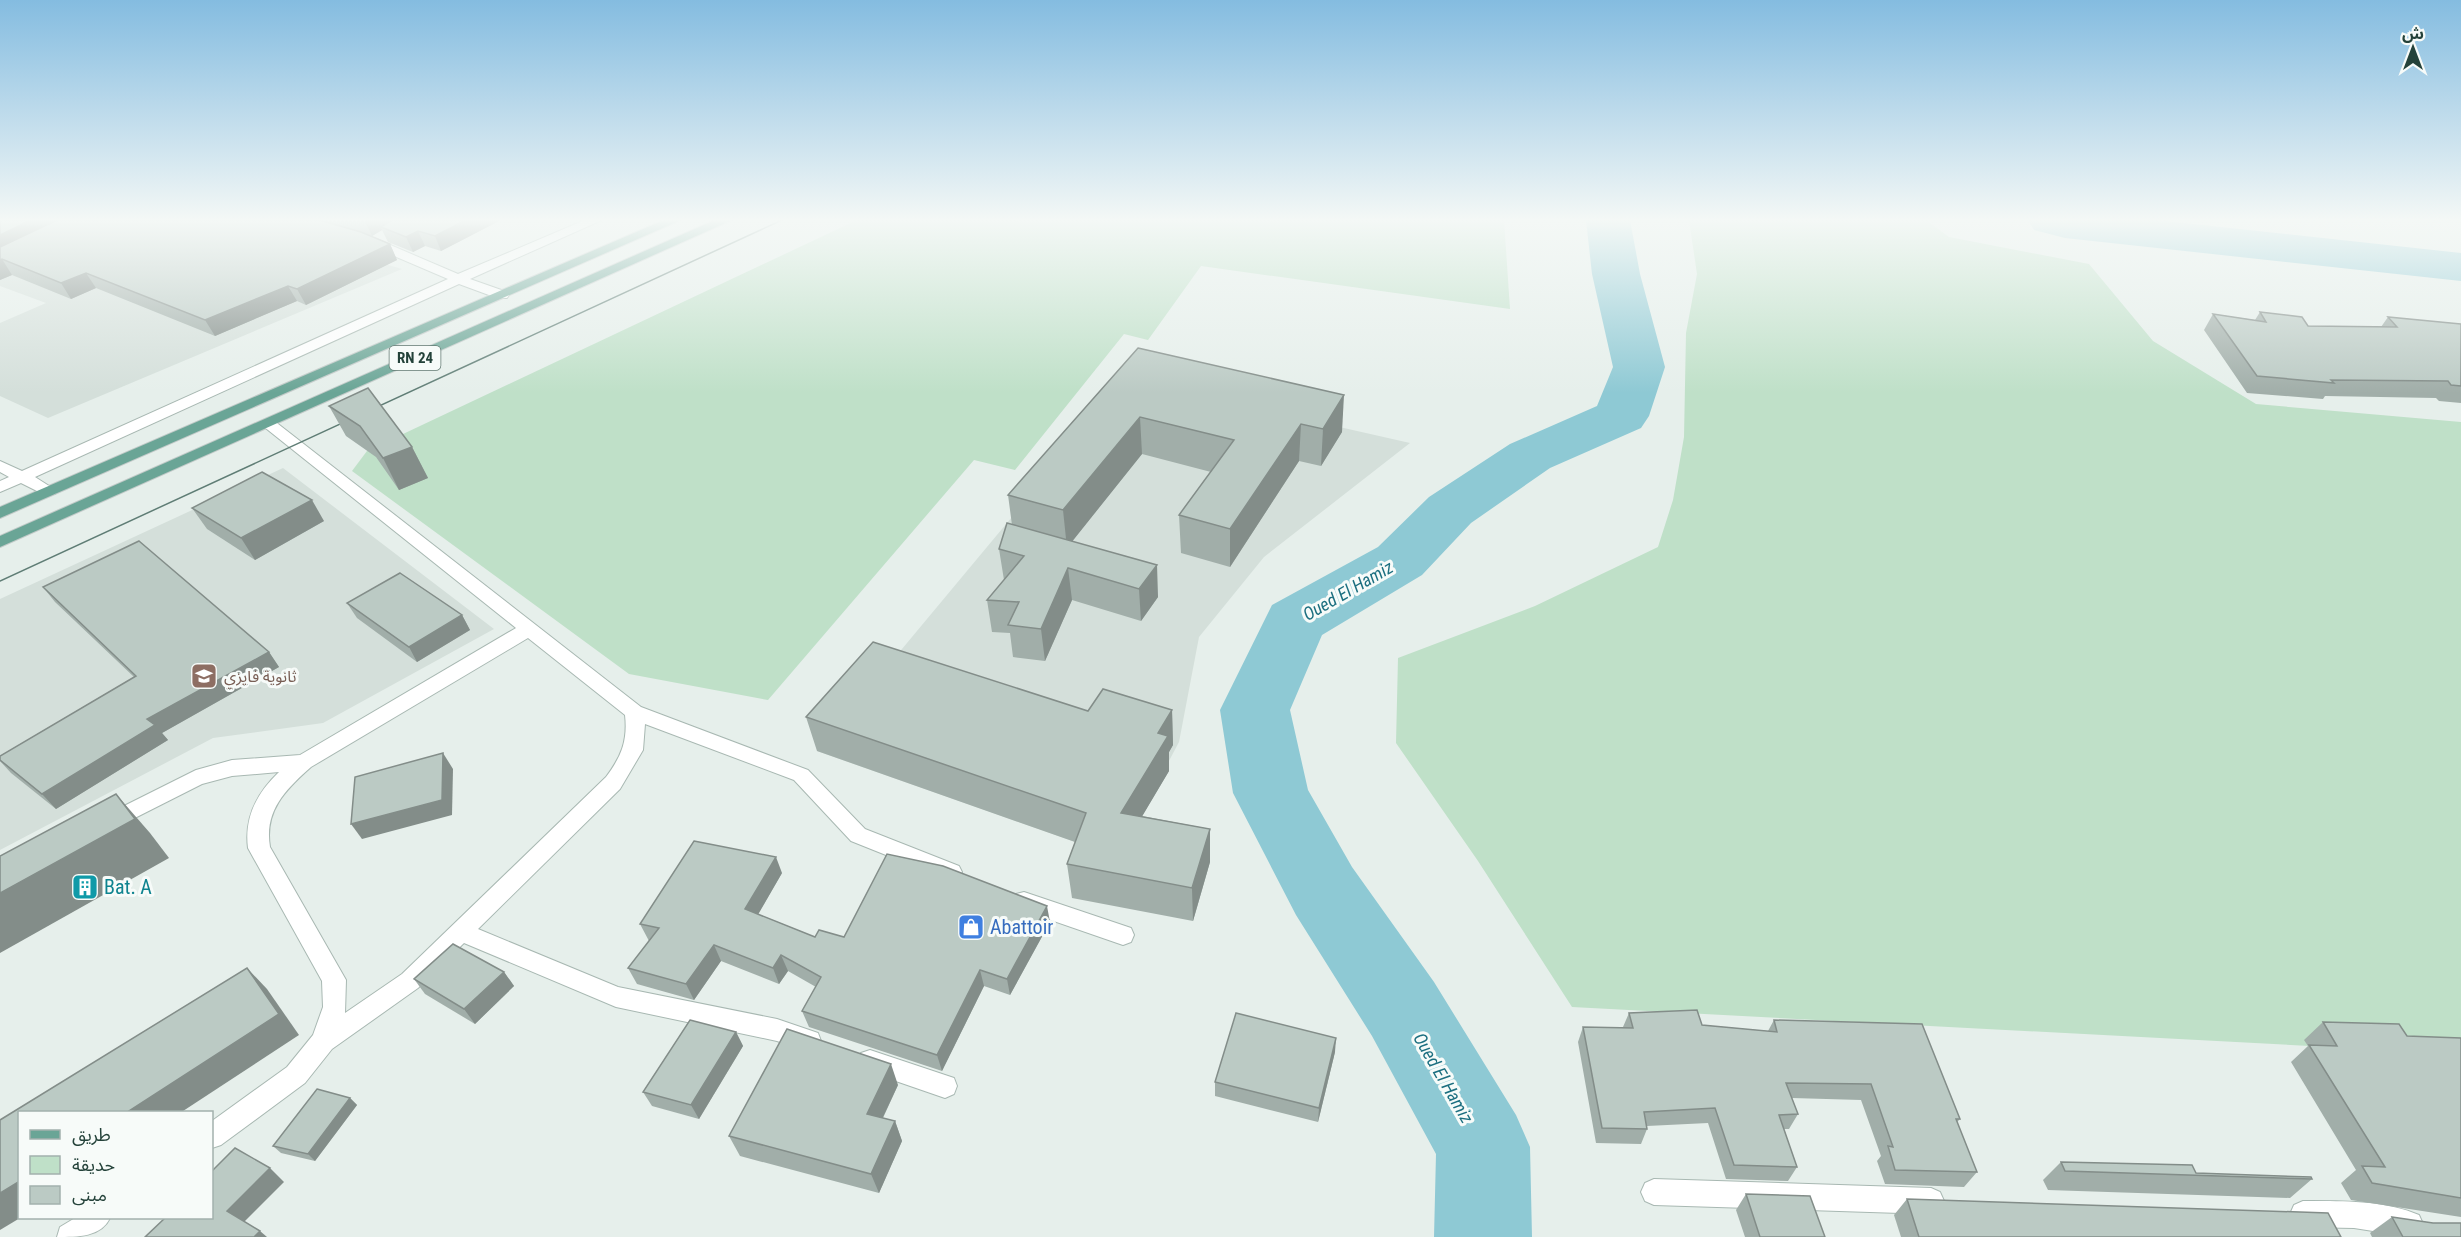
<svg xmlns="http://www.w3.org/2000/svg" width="2461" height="1237" viewBox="0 0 2461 1237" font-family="'Roboto Condensed','Noto Sans Arabic',sans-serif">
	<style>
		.built { fill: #d4dfda }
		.green { fill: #bfe0c8 }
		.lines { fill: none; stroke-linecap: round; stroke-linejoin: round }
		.river { fill: #8ec9d4; fill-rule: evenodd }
		.street-casing { stroke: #a8b8b2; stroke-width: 2 }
		.primary-casing { stroke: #c2cac8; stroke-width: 2 }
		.street { fill: #fff; fill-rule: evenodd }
		.primary { fill: #6aa596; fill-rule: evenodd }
		.tram { stroke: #5f7d75; stroke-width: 1.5 }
		.wall { fill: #a1aea9 }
		.shaded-wall { fill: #838d89 }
		.building { fill: #bbcac4; stroke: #838d89; stroke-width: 1.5 }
		.labels { text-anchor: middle; stroke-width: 6; stroke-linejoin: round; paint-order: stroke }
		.shield { fill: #f7fbf9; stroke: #637a73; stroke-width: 1.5 }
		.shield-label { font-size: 15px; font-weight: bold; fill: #24423a }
		.education-label { font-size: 16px; fill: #785e54; stroke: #f7fbf9; text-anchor: start }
		.water-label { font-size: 18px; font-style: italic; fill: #1c6f80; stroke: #f7fbf9 }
		.near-culture-label { font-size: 20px; fill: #0d838f; stroke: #f7fbf9; text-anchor: start }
		.near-shop-label { font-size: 20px; fill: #366cbe; stroke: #f7fbf9; text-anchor: start }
	</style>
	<rect width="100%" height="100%" fill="#e6efeb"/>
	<!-- built -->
	<g class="built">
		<polygon points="137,220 235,220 402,269 48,418 0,396 0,323 46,303 0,286 0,280"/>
		<polygon points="1127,379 1410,443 1264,557 1199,637 1179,742 1118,857 817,751"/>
		<polygon points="283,468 494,629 323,723 213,738 0,850 0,599"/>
	</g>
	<!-- green -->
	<g class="green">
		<polygon points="857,220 1504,220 1510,309 1201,266 1148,340 1124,334 1015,470 974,460 768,700 629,674 352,471 367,451"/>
		<polygon points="1689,220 1926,220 1949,237 2089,264 2153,341 2256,404 2461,422 2461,1054 1572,1007 1478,861 1396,743 1398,658 1535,606 1658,547 1673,500 1684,437 1686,333 1697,274"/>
	</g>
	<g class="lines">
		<!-- river -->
		<g class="river">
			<polygon points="1586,220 1630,220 1640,274 1665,367 1649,416 1641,428 1550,468 1471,523 1422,575 1322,635 1290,710 1308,790 1352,867 1434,982 1516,1115 1530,1147 1532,1237 1434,1237 1436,1154 1372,1036 1296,915 1233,793 1220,710 1272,605 1378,547 1429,497 1510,444 1597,406 1613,367 1592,274"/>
			<polygon points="2028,220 2156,220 2461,253 2461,281 2065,238 2034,230"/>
		</g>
		<defs>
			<g id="street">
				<polygon points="585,220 602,220 470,279 507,292 509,295 507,298 497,298 459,284 35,477 57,491 55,494 43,494 21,483 0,492 0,481 9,477 0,472 0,461 22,471 448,279 366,244 364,241 366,238 374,238 458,274"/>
				<path d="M268,418l5,2 368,287 167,63 57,59 94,37 3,6 -3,6 -8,3 -100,-40 -57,-61 -149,-56 -2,26 -23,39 -142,140 140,58 159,32 41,14 3,8 -3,8 -9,3 -32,-11 -161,-34 -152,-64 -46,45 -86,61 -27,34 -84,62 -9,3v-27l75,-54 26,-32 10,-28 -1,-26 -74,-133c-4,-31 9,-55 31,-76l-47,4 -30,8 -91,46 -7,-2 -3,-6 3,-6 92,-46 36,-10 68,-5 216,-127 -253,-202 -3,-3zM528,638l97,77c3,26 -4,42 -19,62l-204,197 -57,39 1,-33 -76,-133c-6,-36 15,-57 41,-80z"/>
				<polygon points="1024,892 1131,928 1134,935 1131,942 1123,945 1016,908 1013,901 1016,894"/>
				<polygon points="870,1050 954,1078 957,1086 954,1094 945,1098 861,1069 858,1061 861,1053"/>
				<polygon points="1654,1179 1931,1188 1940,1192 1944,1201 1940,1210 1931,1214 1654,1205 1645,1201 1641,1192 1645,1183"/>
				<path d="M2303,1201c38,0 81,-1 116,14l4,9 -4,9 -8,4 -57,-9 -51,-1 -9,-4 -4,-9 4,-9z"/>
				<path d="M75,1218h35c-9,19 -32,19 -53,19l3,-10z"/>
			</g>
			<g id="primary">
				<polygon points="664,220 681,220 0,518 0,507"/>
				<polygon points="715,220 732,220 0,547 0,536"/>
			</g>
		</defs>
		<!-- street casing -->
		<use href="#street" class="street-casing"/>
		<!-- primary casing -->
		<use href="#primary" class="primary-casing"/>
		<!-- street -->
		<use href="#street" class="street"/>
		<!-- primary -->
		<use href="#primary" class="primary"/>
		<!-- tram -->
		<polyline class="tram" points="0,581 782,220"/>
	</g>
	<!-- wall -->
	<g class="wall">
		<polygon points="0,220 501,220 441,251 425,246 413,252 388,242 382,230 372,236 364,233 390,244 397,260 306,305 297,301 215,336 96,288 71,299 12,275 0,280"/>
		<polygon points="2260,312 2308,326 2381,327 2388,317 2461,324 2461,403 2439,401 2436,398 2325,396 2323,399 2247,393 2204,330 2213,314 2255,320"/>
		<polygon points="1138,348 1342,432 1321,466 1299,461 1230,567 1181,553 1179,515 1211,472 1142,454 1072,541 1158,597 1141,621 1072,600 1045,661 1013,657 1010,633 992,632 987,600 1004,580 999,549 1012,525 1008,495"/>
		<polygon points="329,406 412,447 428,478 399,490 376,457 346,436"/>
		<polygon points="192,508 324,521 255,560 207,529"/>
		<polygon points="43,587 269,652 279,667 162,733 168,740 56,809 11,773 0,761 0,756 134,677 55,602"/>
		<polygon points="347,603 462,615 470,630 417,662 357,618"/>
		<polygon points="1172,710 1173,745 1169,752 1169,771 1142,816 1210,829 1210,862 1193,921 1072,898 1067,864 1075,842 817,751 806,717 1088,711"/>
		<polygon points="782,873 758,914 815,937 844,937 1050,922 1010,995 984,986 942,1071 809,1027 802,1011 816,987 788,971 779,984 721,961 694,1000 637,984 628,968 649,941 640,924"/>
		<polygon points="504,972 514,986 475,1024 425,994 414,979"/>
		<polygon points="1629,1013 1702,1025 1768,1031 1774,1020 1960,1119 1957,1122 1977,1172 1964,1187 1885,1184 1877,1161 1881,1156 1861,1100 1792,1098 1798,1114 1789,1129 1784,1129 1797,1167 1788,1181 1726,1179 1708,1123 1647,1126 1647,1129 1641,1144 1596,1143 1578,1042 1583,1027 1623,1027"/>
		<polygon points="2323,1022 2407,1036 2461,1038 2461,1217 2351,1200 2341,1183 2356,1170 2291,1062 2308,1046 2304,1040"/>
		<polygon points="736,1032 743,1046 699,1119 652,1106 643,1092"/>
		<polygon points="1335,1052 1318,1122 1215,1096 1215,1082"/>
		<polygon points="898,1085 883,1118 895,1121 902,1141 879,1193 740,1156 729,1136"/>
		<polygon points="350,1098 357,1105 315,1161 281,1153 273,1146"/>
		<polygon points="2061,1162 2196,1173 2312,1179 2290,1198 2048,1190 2043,1180"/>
		<polygon points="1746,1194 1825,1237 1745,1237 1736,1210"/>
		<polygon points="1907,1199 2341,1237 1901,1237 1894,1215"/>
		<polygon points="2392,1217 2433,1223 2461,1237 2372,1237 2370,1233"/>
	</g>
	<!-- shaded-wall -->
	<g class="shaded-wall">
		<polygon points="31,220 72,220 0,255 0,235"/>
		<polygon points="365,220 400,220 381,227 382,230 372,236 365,221"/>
		<polygon points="466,220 501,220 441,251 435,236"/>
		<polygon points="418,231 425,246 413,252 406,237"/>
		<polygon points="390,244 397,260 306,305 297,289"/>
		<polygon points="2,259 12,275 0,280 0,260"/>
		<polygon points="86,273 96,288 71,299 61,283"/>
		<polygon points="288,286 297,301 215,336 205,320"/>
		<polygon points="1344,395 1342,432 1321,466 1323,429"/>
		<polygon points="1140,417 1142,454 1067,548 1063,510"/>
		<polygon points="1301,424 1299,461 1230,567 1230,529"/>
		<polygon points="412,447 428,478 399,490 383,458"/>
		<polygon points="312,500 324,521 255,560 241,538"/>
		<polygon points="1157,565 1158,597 1141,621 1139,589"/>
		<polygon points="1068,568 1072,600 1045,661 1041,629"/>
		<polygon points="462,615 470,630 417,662 409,647"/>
		<polygon points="269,652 279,667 162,733 168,740 56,809 42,794 147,719"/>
		<polygon points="1172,710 1173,745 1169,752 1169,771 1124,847 1121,813 1158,733"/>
		<polygon points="443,753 453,769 452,815 362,839 351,824"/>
		<polygon points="116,794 150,833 169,858 0,953 0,893"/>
		<polygon points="1210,829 1210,862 1193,921 1192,888"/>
		<polygon points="776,857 782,873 752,925 745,909"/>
		<polygon points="1047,906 1050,922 1010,995 1007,979"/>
		<polygon points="714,945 721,961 694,1000 686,984"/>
		<polygon points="781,955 788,971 779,984 773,968"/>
		<polygon points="247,968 267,989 299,1035 180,1113 126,1113"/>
		<polygon points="980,970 984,986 942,1071 937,1055"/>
		<polygon points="504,972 514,986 475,1024 464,1009"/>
		<polygon points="736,1032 743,1046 699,1119 691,1105"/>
		<polygon points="1336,1038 1335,1052 1318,1122 1319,1108"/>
		<polygon points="891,1064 898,1085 875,1134 867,1114"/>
		<polygon points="350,1098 357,1105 315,1161 308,1154"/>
		<polygon points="895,1121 902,1141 879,1193 871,1174"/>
		<polygon points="270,1168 284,1182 242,1224 227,1211"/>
		<polygon points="20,1181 20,1218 0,1230 0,1193"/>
		<polygon points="260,1231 267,1237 254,1237"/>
	</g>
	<!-- building -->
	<g class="building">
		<polygon points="0,220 31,220 0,235"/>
		<polygon points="57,220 319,220 361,232 390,244 297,289 288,286 205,320 86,273 61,283 2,259 0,260 0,247"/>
		<polygon points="392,220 466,220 435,236 418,231 406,237 381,227"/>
		<polygon points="2260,312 2302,317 2308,326 2397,327 2388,317 2461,324 2461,386 2451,385 2448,381 2331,380 2334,383 2257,376 2213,314 2266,322"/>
		<polygon points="1138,348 1344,395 1323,429 1301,424 1230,529 1179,515 1234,440 1140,417 1063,510 1008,495"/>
		<polygon points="368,388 412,447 383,458 360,426 329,406"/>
		<polygon points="262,472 312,500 241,538 192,508"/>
		<polygon points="1007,523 1157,565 1139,589 1068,568 1041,629 1008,625 1019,602 987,600 1024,556 999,549"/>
		<polygon points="139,541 269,652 147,719 155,725 42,794 0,760 0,756 136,676 43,587"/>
		<polygon points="400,573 462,615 409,647 347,603"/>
		<polygon points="873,642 1088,711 1103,689 1172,710 1158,733 1168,736 1121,813 1210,829 1192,888 1067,864 1086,813 806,717"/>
		<polygon points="443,753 442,800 351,824 355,777"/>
		<polygon points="116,794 135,819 0,893 0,856"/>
		<polygon points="694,841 776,857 745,909 815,937 819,930 844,937 887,854 943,866 1047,906 1007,979 980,970 937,1055 802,1011 821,977 781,955 773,968 714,945 686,984 628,968 659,928 640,924"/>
		<polygon points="453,944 504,972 464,1009 414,979"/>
		<polygon points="247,968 279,1014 126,1113 20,1113 20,1181 0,1193 0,1120"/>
		<polygon points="1697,1010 1702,1025 1777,1032 1774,1020 1922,1024 1960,1119 1956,1119 1977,1172 1895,1170 1888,1146 1893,1147 1871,1084 1786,1083 1798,1114 1779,1115 1797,1167 1734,1165 1715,1108 1644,1112 1647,1129 1602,1128 1583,1027 1633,1028 1629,1013"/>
		<polygon points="1236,1013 1336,1038 1319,1108 1215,1082"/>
		<polygon points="690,1020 736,1032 691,1105 643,1092"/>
		<polygon points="2323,1022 2399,1024 2407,1036 2461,1038 2461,1198 2372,1183 2362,1166 2385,1167 2309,1045 2337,1046"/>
		<polygon points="787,1029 891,1064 867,1114 895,1121 871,1174 729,1136"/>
		<polygon points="317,1089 350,1098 308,1154 273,1146"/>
		<polygon points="235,1148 270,1168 227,1211 260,1231 254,1237 145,1237 165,1218 212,1218 212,1171"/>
		<polygon points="2061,1162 2192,1165 2196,1173 2311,1177 2312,1179 2065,1171"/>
		<polygon points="1746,1194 1810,1196 1825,1237 1760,1237"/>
		<polygon points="1907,1199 2328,1213 2341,1237 1919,1237"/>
		<polygon points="2392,1217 2433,1223 2461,1223 2461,1237 2403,1237"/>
	</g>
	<!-- sky -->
	<linearGradient id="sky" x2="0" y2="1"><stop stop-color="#84bce0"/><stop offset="0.56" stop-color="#f4f8f6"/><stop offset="1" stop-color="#f4f8f6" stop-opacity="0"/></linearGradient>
	<rect width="2461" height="393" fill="url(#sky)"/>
	<!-- icons -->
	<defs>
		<symbol id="school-square" viewBox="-11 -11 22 22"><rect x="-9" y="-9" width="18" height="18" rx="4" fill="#8d6e63" stroke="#f7fbf9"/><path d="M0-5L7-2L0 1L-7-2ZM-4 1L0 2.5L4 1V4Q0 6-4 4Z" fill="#fff"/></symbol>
		<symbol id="building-square" viewBox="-11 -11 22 22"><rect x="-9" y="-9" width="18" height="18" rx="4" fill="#0f9aa8" stroke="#f7fbf9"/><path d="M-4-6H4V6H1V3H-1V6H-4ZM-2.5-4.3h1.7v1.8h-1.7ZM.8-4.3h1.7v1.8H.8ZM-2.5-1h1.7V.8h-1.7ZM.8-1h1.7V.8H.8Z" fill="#fff"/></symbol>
		<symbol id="shop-square" viewBox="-11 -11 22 22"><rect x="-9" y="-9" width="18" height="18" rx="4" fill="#3f7fe0" stroke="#f7fbf9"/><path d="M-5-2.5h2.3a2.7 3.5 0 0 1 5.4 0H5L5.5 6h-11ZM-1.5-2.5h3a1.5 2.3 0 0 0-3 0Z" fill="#fff"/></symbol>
	</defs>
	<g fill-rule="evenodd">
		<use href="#school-square" x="189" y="661" width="30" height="30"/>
		<use href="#building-square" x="70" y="872" width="30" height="30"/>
		<use href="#shop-square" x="956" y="912" width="30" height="30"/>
	</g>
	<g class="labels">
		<!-- shield labels -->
		<rect class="shield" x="389.5" y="346" width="51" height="24" rx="4.5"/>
		<g class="shield-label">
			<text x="415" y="363">RN 24</text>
		</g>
		<!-- education labels -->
		<g class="education-label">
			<text x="224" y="682">ثانوية فايزي</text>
		</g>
		<!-- water labels -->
		<g class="water-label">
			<text transform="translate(1348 591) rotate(-30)" y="6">Oued El Hamiz</text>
			<text transform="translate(1443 1078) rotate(60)" y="6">Oued El Hamiz</text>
		</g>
		<!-- near-culture labels -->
		<g class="near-culture-label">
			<text x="104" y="894">Bat. A</text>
		</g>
		<!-- near-shop labels -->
		<g class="near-shop-label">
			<text x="990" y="934">Abattoir</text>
		</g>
	</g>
	<!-- legend -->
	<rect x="18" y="1111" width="195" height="108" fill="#f7fbf9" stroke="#a3b1ad" stroke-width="1.5"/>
	<rect x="30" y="1130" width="30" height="9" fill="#6aa596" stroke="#a3b1ad" stroke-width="1.5"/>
	<text x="72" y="1141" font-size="18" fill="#24423a">طريق</text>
	<rect x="30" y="1156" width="30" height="18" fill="#bfe0c8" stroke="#a3b1ad" stroke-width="1.5"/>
	<text x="72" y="1171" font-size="18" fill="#24423a">حديقة</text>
	<rect x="30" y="1186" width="30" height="18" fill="#bbcac4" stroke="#a3b1ad" stroke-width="1.5"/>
	<text x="72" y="1201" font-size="18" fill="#24423a">مبنى</text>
	<!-- north arrow -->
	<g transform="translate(2413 48)" stroke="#f7fbf9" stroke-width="4.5" paint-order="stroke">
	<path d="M0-4.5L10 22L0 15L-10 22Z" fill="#24423a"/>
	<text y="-9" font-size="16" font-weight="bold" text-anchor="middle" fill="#24423a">ش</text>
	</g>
</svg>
